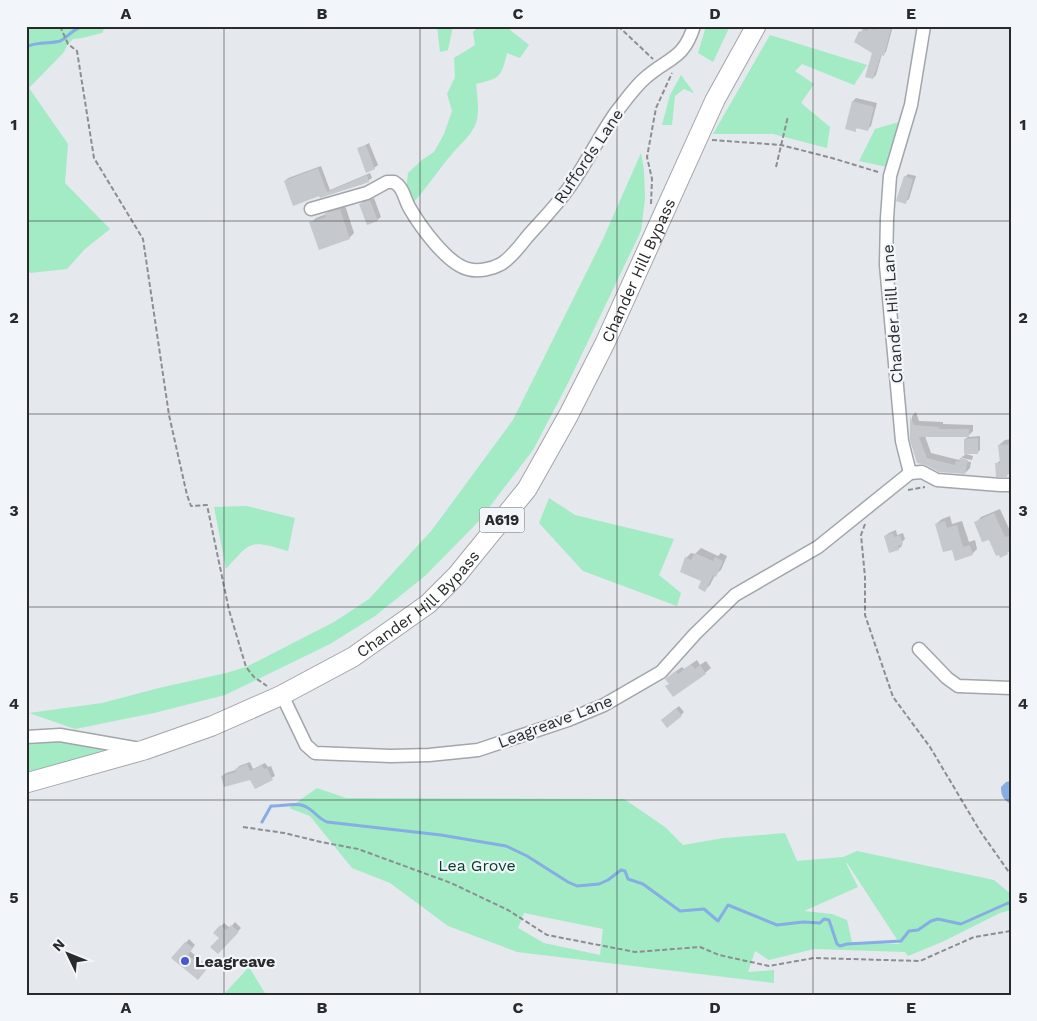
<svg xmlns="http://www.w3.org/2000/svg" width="1037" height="1021" viewBox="0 0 1037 1021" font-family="'Work Sans',sans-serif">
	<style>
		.green { fill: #a2ebc5; fill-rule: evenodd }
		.water { fill: #86ade4 }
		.shadow { fill: #0003 }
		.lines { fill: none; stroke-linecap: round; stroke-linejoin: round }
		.stream { stroke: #86ade4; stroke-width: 3 }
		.building { fill: #c5c8cc }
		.minor-casing { stroke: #a2a5a9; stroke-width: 15 }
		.highway-casing { stroke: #a2a5a9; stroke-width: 21 }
		.path { stroke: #8c8e91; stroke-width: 2; stroke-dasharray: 5 2.5; stroke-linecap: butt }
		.minor { stroke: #fff; stroke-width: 12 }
		.highway { stroke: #fff; stroke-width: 19 }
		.grid { fill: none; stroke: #292a2b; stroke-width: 1; stroke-opacity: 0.55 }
		.poi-dot { fill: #4958cd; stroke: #f2f5fa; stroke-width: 2 }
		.labels { text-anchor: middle; stroke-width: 4.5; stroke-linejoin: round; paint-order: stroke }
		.shield { fill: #f2f5fa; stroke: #656769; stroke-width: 1 }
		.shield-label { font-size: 15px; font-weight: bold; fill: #292a2b }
		.street-label { font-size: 16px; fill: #292a2b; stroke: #f2f5fa }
		.park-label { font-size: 16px; fill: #03422a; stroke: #f2f5fa }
		.poi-label { font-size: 16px; font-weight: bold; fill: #292a2b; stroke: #f2f5fa; text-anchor: start }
		.neatline { fill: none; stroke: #292a2b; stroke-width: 2 }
		.grid-label { font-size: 16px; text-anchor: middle; font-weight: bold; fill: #292a2b }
	</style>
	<rect width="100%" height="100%" fill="#e5e8ec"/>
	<!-- green -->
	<g class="green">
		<polygon points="26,26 106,26 102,33 82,38 73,39 68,44 64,52 29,88 68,144 65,183 110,229 85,249 67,269 30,273 26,267"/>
		<polygon points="437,26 453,26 448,50 440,52"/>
		<path d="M479,26h25l5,3 20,16 -9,13 -13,-5c-6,25 -7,25 -31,31 1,12 4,27 0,39 -5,13 -16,21 -24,31 -14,16 -25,34 -40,50l-6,-13 2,-18 14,-13 12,-8 10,-18 8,-23 -5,-17 8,-17 -1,-19 21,-13 -2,-13z"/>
		<polygon points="706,26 730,26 713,62 698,53"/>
		<polygon points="770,35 867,65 854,85 802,64 795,71 814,84 801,103 830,127 827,148 773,134 713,134"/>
		<polygon points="681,75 694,93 684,89 675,96 672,125 662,125 670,95"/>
		<polygon points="899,122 887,167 859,161 875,129"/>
		<polygon points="641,153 644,170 645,199 641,231 567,385 533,450 478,522 425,576 375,616 330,644 225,695 154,713 75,729 29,713 102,703 159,688 226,673 246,667 334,622 369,599 432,530 513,420 603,239"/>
		<polygon points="549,498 575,515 674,539 659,575 681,593 677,606 583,571 539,523"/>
		<path d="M247,506l48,12 -7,33c-38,-11 -36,-11 -62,18l-12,-62z"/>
		<polygon points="64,741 108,750 26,775 26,744"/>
		<path d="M317,788l29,10 278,1 41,28 18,18 41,-7 61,-5 12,28 46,-4 14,-6 137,29 17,14v16l-11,3 -58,29 -34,14 -3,-4 -91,-3 -45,11 -14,-9 -7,21 26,-2v13l-257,-31 -69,-26 -58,-43 -38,-15 -42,-52 -21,-8zM846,863h1l53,81 -48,-2 -5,-22 -15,-6 -28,-3 54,-24zM524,913l79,16 -3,26 -56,-12 -26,-15z"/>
		<polygon points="249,967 266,995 223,995"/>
	</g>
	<!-- water -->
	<path class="water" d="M1011,781v23c-8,-4 -10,-9 -10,-17l5,-5z"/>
	<!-- shadow -->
	<g class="shadow">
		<polygon points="865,26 893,26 886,52 882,54 876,75 873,78 873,52 855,41"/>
		<polygon points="856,98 877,103 871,126 867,130 858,127 855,130 853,101"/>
		<polygon points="369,143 378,165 374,168 358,149"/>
		<polygon points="321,166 330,190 370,173 372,178 363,184 321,196 285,181 288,178"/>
		<polygon points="908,174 916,176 909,199 905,202 905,177"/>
		<polygon points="374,198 381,217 377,220 361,204 364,201"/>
		<polygon points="345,205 354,233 349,238 311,223 316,218 326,214 332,208"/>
		<polygon points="916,412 919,421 943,422 943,424 973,425 973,431 968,436 925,436 931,453 959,460 962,457 966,454 973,456 972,460 962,458 960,460 971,462 970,468 965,473 926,464 911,439 912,416"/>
		<polygon points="980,436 980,450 978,452 965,439 968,437"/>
		<polygon points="1011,439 1011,472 1006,476 996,464 1001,460 999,445 1005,440"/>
		<polygon points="1000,509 1011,533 1011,550 1001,556 989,538 976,523 981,517"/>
		<polygon points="950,516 952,524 962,521 969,542 975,540 977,549 972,554 953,548 936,524 942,519"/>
		<polygon points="896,530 897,535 903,533 905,539 901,543 902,546 898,549 885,536 889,533"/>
		<polygon points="701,548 718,556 721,553 727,556 721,570 715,575 710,585 705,590 702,580 686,558 691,553 695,554"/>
		<polygon points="697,660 700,665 706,661 711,668 705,673 670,683 667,679 672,674 682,667 684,669"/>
		<polygon points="679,706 684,712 681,715 666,717"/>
		<polygon points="250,762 253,769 265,763 268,767 271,766 275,776 255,787 251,778 223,776 226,773 236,770 239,766"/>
		<polygon points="235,922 241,928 218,952 220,938 215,933 224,923 230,928"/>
		<polygon points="189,939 195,945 190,951 208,966 201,975 173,958"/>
	</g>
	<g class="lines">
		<!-- stream -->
		<g class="stream">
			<path d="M26,47c13,-7 29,-2 36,-7 8,-5 11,-11 21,-14"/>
			<polyline points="26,69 26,70"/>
			<path d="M262,822l9,-16c11,1 27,-5 37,2 7,4 11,11 19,14l114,13 65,11 21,10 41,26 9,4 22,-2 9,-4 13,-10 4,1 3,8 15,5 37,27 24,-2 14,12 10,-16 49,20 26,-3 17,1 4,-4 5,1 8,24 3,2 7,-2 54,-3 8,-10 9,-1 13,-9 7,-2 23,5 47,-21 3,1"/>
		</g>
	</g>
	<!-- building -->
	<g class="building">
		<polygon points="876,26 891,28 884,56 881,55 873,79 865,77 872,53 854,42 859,31 861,32 862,29 867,31 868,27 874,30"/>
		<polygon points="852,101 874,107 868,131 856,128 856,132 845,129"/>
		<polygon points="366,145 375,169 366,173 357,148"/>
		<polygon points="318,168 327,192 367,175 369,182 320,198 319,196 293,206 284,181"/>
		<polygon points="904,176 913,179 906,204 896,201"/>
		<polygon points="370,200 378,221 367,225 359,204"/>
		<polygon points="340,209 350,239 319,250 309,222 326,217 325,213"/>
		<polygon points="910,416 914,425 939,427 939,429 969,429 969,437 919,437 927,458 955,465 956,461 959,462 960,458 968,460 965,474 939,472 926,465 917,463 910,440"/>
		<polygon points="978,438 978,454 964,454 964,439"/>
		<polygon points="1011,444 1011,473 1007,474 1007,477 996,477 995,463 1000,463 998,445"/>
		<polygon points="994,513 1005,537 1011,535 1011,551 1007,552 1008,554 1000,558 999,555 996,556 989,540 982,542 974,522"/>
		<polygon points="945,521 947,528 957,525 963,547 970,545 973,555 955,561 952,550 943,552 935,524"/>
		<polygon points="893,533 894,537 900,535 903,544 898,546 899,550 889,553 884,536"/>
		<polygon points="695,553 713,561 715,557 723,561 716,577 713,575 705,592 698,588 701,581 680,572 685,557 691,560"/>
		<polygon points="691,664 695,669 700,665 706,674 673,697 665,686 669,684 665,679 676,671 678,674"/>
		<polygon points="676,708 682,716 667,728 661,720"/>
		<polygon points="247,764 250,771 262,765 264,769 267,768 273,780 255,789 250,780 224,787 221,776 236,772 235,769"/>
		<polygon points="220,925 226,930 231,925 239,932 218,954 210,947 219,938 213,933"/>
		<polygon points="185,942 193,948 188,955 206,970 198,980 171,958"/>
	</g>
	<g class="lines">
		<defs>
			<g id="minor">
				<polyline points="924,26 911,105 890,176 887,218 886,265 902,441 910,473 922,472 937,480 1000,485 1011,485"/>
				<path d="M311,209l56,-16 20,-11h7c10,6 10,16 15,25 11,19 38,57 59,62 10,3 24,0 33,-5 10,-6 19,-18 26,-27 16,-18 33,-35 46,-55 16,-23 28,-49 44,-71 8,-10 17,-23 27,-32 24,-22 39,-18 50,-53"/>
				<polyline points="919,649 947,678 958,686 1011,688"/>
				<polyline points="282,695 306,745 315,753 391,756 429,755 478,750 568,720 604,705 661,672 695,634 735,595 818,547 910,473"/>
				<polyline points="26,737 60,735 140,749"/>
			</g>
			<g id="highway">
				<path id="s1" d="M26,783l118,-33 68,-24 70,-31 71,-38 75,-53 29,-29 70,-86 41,-73 37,-73 110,-243 41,-74"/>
			</g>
		</defs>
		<!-- minor casing -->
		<use href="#minor" class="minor-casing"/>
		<!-- highway casing -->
		<use href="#highway" class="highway-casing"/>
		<!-- path -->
		<g class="path">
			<polyline points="60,26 68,44 77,51 94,158 143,239 169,415 187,495 191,506 207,505 229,610 246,667 254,677 267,686"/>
			<polyline points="618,26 653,59"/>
			<polyline points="712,140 781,145 832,158 878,172"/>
			<polyline points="776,167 788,116"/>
			<polyline points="651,204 652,179 647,157 656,108 672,73"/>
			<polyline points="908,490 925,487"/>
			<polyline points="865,524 861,535 865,577 865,615 893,697 930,747 980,831 1011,875"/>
			<polyline points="243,827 284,833 321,842 358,849 451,883 508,910 547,935 635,952 700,947 719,955 769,966 814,958 920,961 974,937 1011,931"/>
		</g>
		<!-- minor -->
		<use href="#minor" class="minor"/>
		<!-- highway -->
		<use href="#highway" class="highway"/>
	</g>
	<!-- grid -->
	<path class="grid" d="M224,26v969M420,26v969M617,26v969M813,26v969M26,221h985M26,414h985M26,607h985M26,800h985"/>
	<!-- markers -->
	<circle class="poi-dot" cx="185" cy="961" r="5"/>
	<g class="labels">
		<!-- shield labels -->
		<rect class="shield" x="479.5" y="507.5" width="45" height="25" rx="4"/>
		<g class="shield-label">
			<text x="502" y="525">A619</text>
		</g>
		<!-- street labels -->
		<g class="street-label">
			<text transform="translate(588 156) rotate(-56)" y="6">Ruffords Lane</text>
			<text dy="6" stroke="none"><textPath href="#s1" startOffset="841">Chander Hill Bypass</textPath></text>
			<text transform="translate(892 314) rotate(-94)" y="6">Chander Hill Lane</text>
			<text dy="6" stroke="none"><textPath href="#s1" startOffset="436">Chander Hill Bypass</textPath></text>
			<text transform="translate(555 721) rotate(-21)" y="6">Leagreave Lane</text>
		</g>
		<!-- park labels -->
		<g class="park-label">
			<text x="477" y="871">Lea Grove</text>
		</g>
		<!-- poi labels -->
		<g class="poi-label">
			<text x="195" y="967">Leagreave</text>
		</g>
	</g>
	<!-- border -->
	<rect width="1037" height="1021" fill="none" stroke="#f2f5fa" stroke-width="55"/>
	<!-- north arrow -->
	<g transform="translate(68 954) rotate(313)" stroke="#f2f5fa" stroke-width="4" paint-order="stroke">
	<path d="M0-4L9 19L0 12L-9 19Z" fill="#292a2b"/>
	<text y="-8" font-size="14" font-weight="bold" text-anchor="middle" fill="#292a2b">N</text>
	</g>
	<rect x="28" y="28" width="982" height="966" class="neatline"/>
	<g class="grid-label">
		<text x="126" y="19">A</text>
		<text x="322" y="19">B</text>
		<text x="518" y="19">C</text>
		<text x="715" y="19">D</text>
		<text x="911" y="19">E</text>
		<text x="14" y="130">1</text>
		<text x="1023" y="130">1</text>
		<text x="14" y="323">2</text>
		<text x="1023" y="323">2</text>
		<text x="14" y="516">3</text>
		<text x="1023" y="516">3</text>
		<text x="14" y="709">4</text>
		<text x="1023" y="709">4</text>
		<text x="14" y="903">5</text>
		<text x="1023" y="903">5</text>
		<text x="126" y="1013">A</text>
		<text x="322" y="1013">B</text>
		<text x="518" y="1013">C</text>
		<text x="715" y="1013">D</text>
		<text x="911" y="1013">E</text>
	</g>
</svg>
